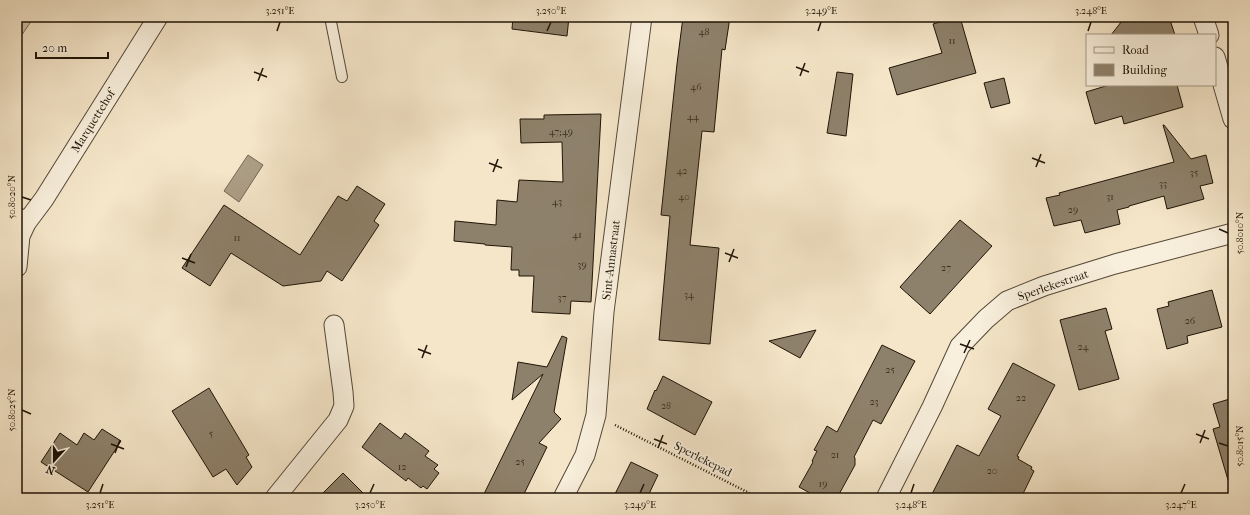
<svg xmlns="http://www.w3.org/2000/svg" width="1250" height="515" viewBox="0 0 1250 515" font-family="'IM FELL French Canon',serif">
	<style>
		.green { fill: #d1c2a8; stroke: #786b57 }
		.water { fill: #ac9f87; stroke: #746753 }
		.building { fill: #8e816b; stroke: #1f1406 }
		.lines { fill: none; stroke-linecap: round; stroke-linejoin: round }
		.service-casing { stroke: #544837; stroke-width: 12 }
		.minor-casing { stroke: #544837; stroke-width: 21 }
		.path { stroke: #1f1406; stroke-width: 2.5; stroke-dasharray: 1 2; stroke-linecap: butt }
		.service { stroke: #f8efdc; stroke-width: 10 }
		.minor { stroke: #f8efdc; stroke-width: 19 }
		.ticks { fill: none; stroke: #1f1406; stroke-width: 1.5 }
		.labels { text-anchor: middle; stroke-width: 4; stroke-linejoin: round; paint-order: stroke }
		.number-label { font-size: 10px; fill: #3b2f1f }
		.street-label { font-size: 12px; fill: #1f1406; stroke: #f8efdc }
		.neatline { fill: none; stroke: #1f1406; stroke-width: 1.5 }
		.ticks-label { font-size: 10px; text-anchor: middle; fill: #1f1406 }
	</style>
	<rect width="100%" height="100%" fill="#f5e6c9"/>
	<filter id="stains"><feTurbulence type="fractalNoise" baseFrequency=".005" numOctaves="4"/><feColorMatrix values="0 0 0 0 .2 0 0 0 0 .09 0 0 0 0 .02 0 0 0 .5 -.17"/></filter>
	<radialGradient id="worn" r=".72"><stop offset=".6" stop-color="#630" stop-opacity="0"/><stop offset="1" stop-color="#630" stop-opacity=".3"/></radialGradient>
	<!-- green -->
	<polygon class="green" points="17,17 34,17 17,42"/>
	<!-- water -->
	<polygon class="water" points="248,155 263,165 239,202 224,191"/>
	<!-- building -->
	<g class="building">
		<polygon points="513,17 569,17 567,36 512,29"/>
		<polygon points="683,17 730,17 725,50 722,49 714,132 702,131 690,245 719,248 710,344 659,340 670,216 661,215 677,64"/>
		<polygon points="957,17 960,17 976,73 897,95 889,68 942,53 933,24"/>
		<polygon points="1125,17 1169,17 1175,35 1111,35"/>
		<polygon points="837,72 853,74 846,136 827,133"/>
		<polygon points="1004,78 1010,103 991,108 984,83"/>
		<polygon points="1109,85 1177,85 1183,107 1124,124 1122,116 1095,124 1086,92"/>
		<polygon points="601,114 591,302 571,301 570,314 532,312 534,276 519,276 519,270 511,270 512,247 485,245 485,244 454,241 455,221 496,225 497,200 517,202 519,180 563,182 562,142 521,143 520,119 544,119 544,115"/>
		<polygon points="1163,125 1164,125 1191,159 1206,155 1213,183 1200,186 1204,199 1167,209 1164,196 1129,206 1129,207 1117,210 1120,224 1085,233 1081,220 1054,226 1046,198 1060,195 1059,193 1174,162"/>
		<polygon points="357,186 385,204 374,221 379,225 342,281 327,271 321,281 283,286 231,253 210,286 182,268 224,205 300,255 338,196 347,201"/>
		<polygon points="960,220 992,246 930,314 900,287"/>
		<polygon points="1212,290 1222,327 1187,336 1188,343 1167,349 1157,309 1169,306 1168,302"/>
		<polygon points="1106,308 1112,329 1105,331 1119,379 1079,390 1060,320"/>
		<polygon points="816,330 800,358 769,341"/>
		<polygon points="562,336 567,338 554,412 561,419 539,443 547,447 522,498 482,498 543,374 512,400 518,362 547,367"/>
		<polygon points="882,345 915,361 881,424 873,420 854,457 855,458 855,465 837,498 819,498 799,487 813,462 812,461 817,451 814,450 827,426 837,432"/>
		<polygon points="1013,363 1055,385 1017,456 1019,457 1018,459 1032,467 1031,469 1034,471 1021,498 930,498 957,445 979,456 1001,416 988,409"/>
		<polygon points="663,376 712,402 695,435 647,409 655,390 656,391"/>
		<polygon points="209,388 249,455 246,457 252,467 237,485 226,469 213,477 172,411"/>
		<polygon points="1233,398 1233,480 1228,480 1213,429 1220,427 1213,404"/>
		<polygon points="380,423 401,439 405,433 429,451 425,456 438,465 434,469 439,473 427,489 423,486 421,488 408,478 406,481 362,447"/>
		<polygon points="102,429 121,441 88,492 41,462 60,433 77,445 84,433 94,440"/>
		<polygon points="631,462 658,475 647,498 613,498"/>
		<polygon points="343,473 368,498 318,498"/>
	</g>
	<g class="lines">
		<defs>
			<polyline id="service" points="330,17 342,77"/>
			<g id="minor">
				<polyline points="1203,17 1209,35"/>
				<polyline points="1215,57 1233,119"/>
				<polyline points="17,217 26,223 20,236 17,267"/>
				<polyline points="26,223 44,199 158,17"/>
				<polyline points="275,498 338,420 344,406 343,392 334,325"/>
				<polyline points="563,498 585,455 596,415 604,312 642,17"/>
				<polyline points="886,498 932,407 960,346 986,319 1007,301 1044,286 1115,264 1233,233"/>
			</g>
		</defs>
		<!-- service casing -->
		<use href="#service" class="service-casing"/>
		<!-- minor casing -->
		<use href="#minor" class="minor-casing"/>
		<!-- path -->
		<polyline class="path" points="615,425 759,498"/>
		<!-- service -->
		<use href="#service" class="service"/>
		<!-- minor -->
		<use href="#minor" class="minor"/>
	</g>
	<!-- ticks -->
	<path class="ticks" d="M277,31l3,-9M547,31l4,-9M818,31l3,-9M1088,31l3,-9M796,67l13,5M254,72l13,5M800,76l5,-13M258,81l5,-13M1032,158l13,5M489,163l13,5M1036,167l5,-13M493,172l5,-13M22,197l9,3M1219,229l9,4M725,253l13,5M182,258l13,5M729,262l5,-13M186,267l5,-13M960,344l14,5M418,349l13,5M964,353l6,-13M422,358l5,-13M22,410l9,4M1196,434l13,5M654,439l13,5M1200,443l5,-13M1219,443l9,3M111,444l13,5M658,448l5,-13M115,453l5,-13M100,493l3,-9M370,493l4,-9M640,493l4,-9M911,493l3,-9M1181,493l4,-9"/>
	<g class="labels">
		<!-- number labels -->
		<g class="number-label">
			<text x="704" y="35">48</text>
			<text x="952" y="44">11</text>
			<text x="696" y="90">46</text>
			<text x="693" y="120">44</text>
			<text x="561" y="135">47;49</text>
			<text x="682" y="174">42</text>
			<text x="1194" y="176">35</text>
			<text x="1163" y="187">33</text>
			<text x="684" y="200">40</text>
			<text x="1110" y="200">31</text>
			<text x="557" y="205">43</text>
			<text x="1073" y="213">29</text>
			<text x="577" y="238">41</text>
			<text x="237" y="241">11</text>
			<text x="582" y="268">39</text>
			<text x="946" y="271">27</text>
			<text x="689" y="298">34</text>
			<text x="562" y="301">37</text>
			<text x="1190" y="324">26</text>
			<text x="1083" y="350">24</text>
			<text x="890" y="373">25</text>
			<text x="1021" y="401">22</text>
			<text x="874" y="405">23</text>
			<text x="666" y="409">28</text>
			<text x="211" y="437">5</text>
			<text x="835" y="458">21</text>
			<text x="520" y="465">25</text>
			<text x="402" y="470">12</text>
			<text x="992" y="474">20</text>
			<text x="823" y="487">19</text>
		</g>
		<!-- street labels -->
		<g class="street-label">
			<text transform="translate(93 121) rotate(-58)" y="4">Marquettehof</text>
			<text transform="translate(611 260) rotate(-83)" y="4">Sint-Annastraat</text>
			<text transform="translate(1053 285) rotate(-19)" y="4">Sperlekestraat</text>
			<text transform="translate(703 459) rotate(27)" y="4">Sperlekepad</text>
		</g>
	</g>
	<!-- margin -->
	<rect width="1250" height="515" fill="none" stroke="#f5e6c9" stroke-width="44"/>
	<!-- legend -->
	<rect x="1086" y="34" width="130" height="52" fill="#f8efdc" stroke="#a19786"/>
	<rect x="1094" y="47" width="20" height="6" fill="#f8efdc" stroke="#a19786"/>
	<text x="1122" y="54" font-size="12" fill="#1f1406">Road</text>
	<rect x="1094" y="64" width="20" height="12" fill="#8e816b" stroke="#a19786"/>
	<text x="1122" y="74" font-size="12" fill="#1f1406">Building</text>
	<!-- north arrow -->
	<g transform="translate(54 461) rotate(201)" stroke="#f8efdc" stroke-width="3" paint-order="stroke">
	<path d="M0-3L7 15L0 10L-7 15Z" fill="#1f1406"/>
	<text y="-6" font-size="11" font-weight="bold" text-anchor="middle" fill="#1f1406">N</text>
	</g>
	<!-- scale -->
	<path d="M36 52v6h72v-6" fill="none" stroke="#1f1406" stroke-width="2"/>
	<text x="42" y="52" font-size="12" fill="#1f1406" stroke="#f8efdc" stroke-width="3" paint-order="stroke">20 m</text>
	<rect x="22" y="22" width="1206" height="471" class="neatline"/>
	<g class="ticks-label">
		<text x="280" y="14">3.251°E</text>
		<text x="551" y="14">3.250°E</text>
		<text x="821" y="14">3.249°E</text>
		<text x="1091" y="14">3.248°E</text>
		<text transform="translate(11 197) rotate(-90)" y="4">50.8020°N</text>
		<text transform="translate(1239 233) rotate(-90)" y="4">50.8010°N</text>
		<text transform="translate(11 410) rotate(-90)" y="4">50.8025°N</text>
		<text transform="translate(1239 446) rotate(-90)" y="4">50.8015°N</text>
		<text x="100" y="508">3.251°E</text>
		<text x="370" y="508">3.250°E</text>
		<text x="640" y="508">3.249°E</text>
		<text x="911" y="508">3.248°E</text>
		<text x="1181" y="508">3.247°E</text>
	</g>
	<rect width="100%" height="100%" filter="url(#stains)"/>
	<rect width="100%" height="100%" fill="url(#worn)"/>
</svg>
